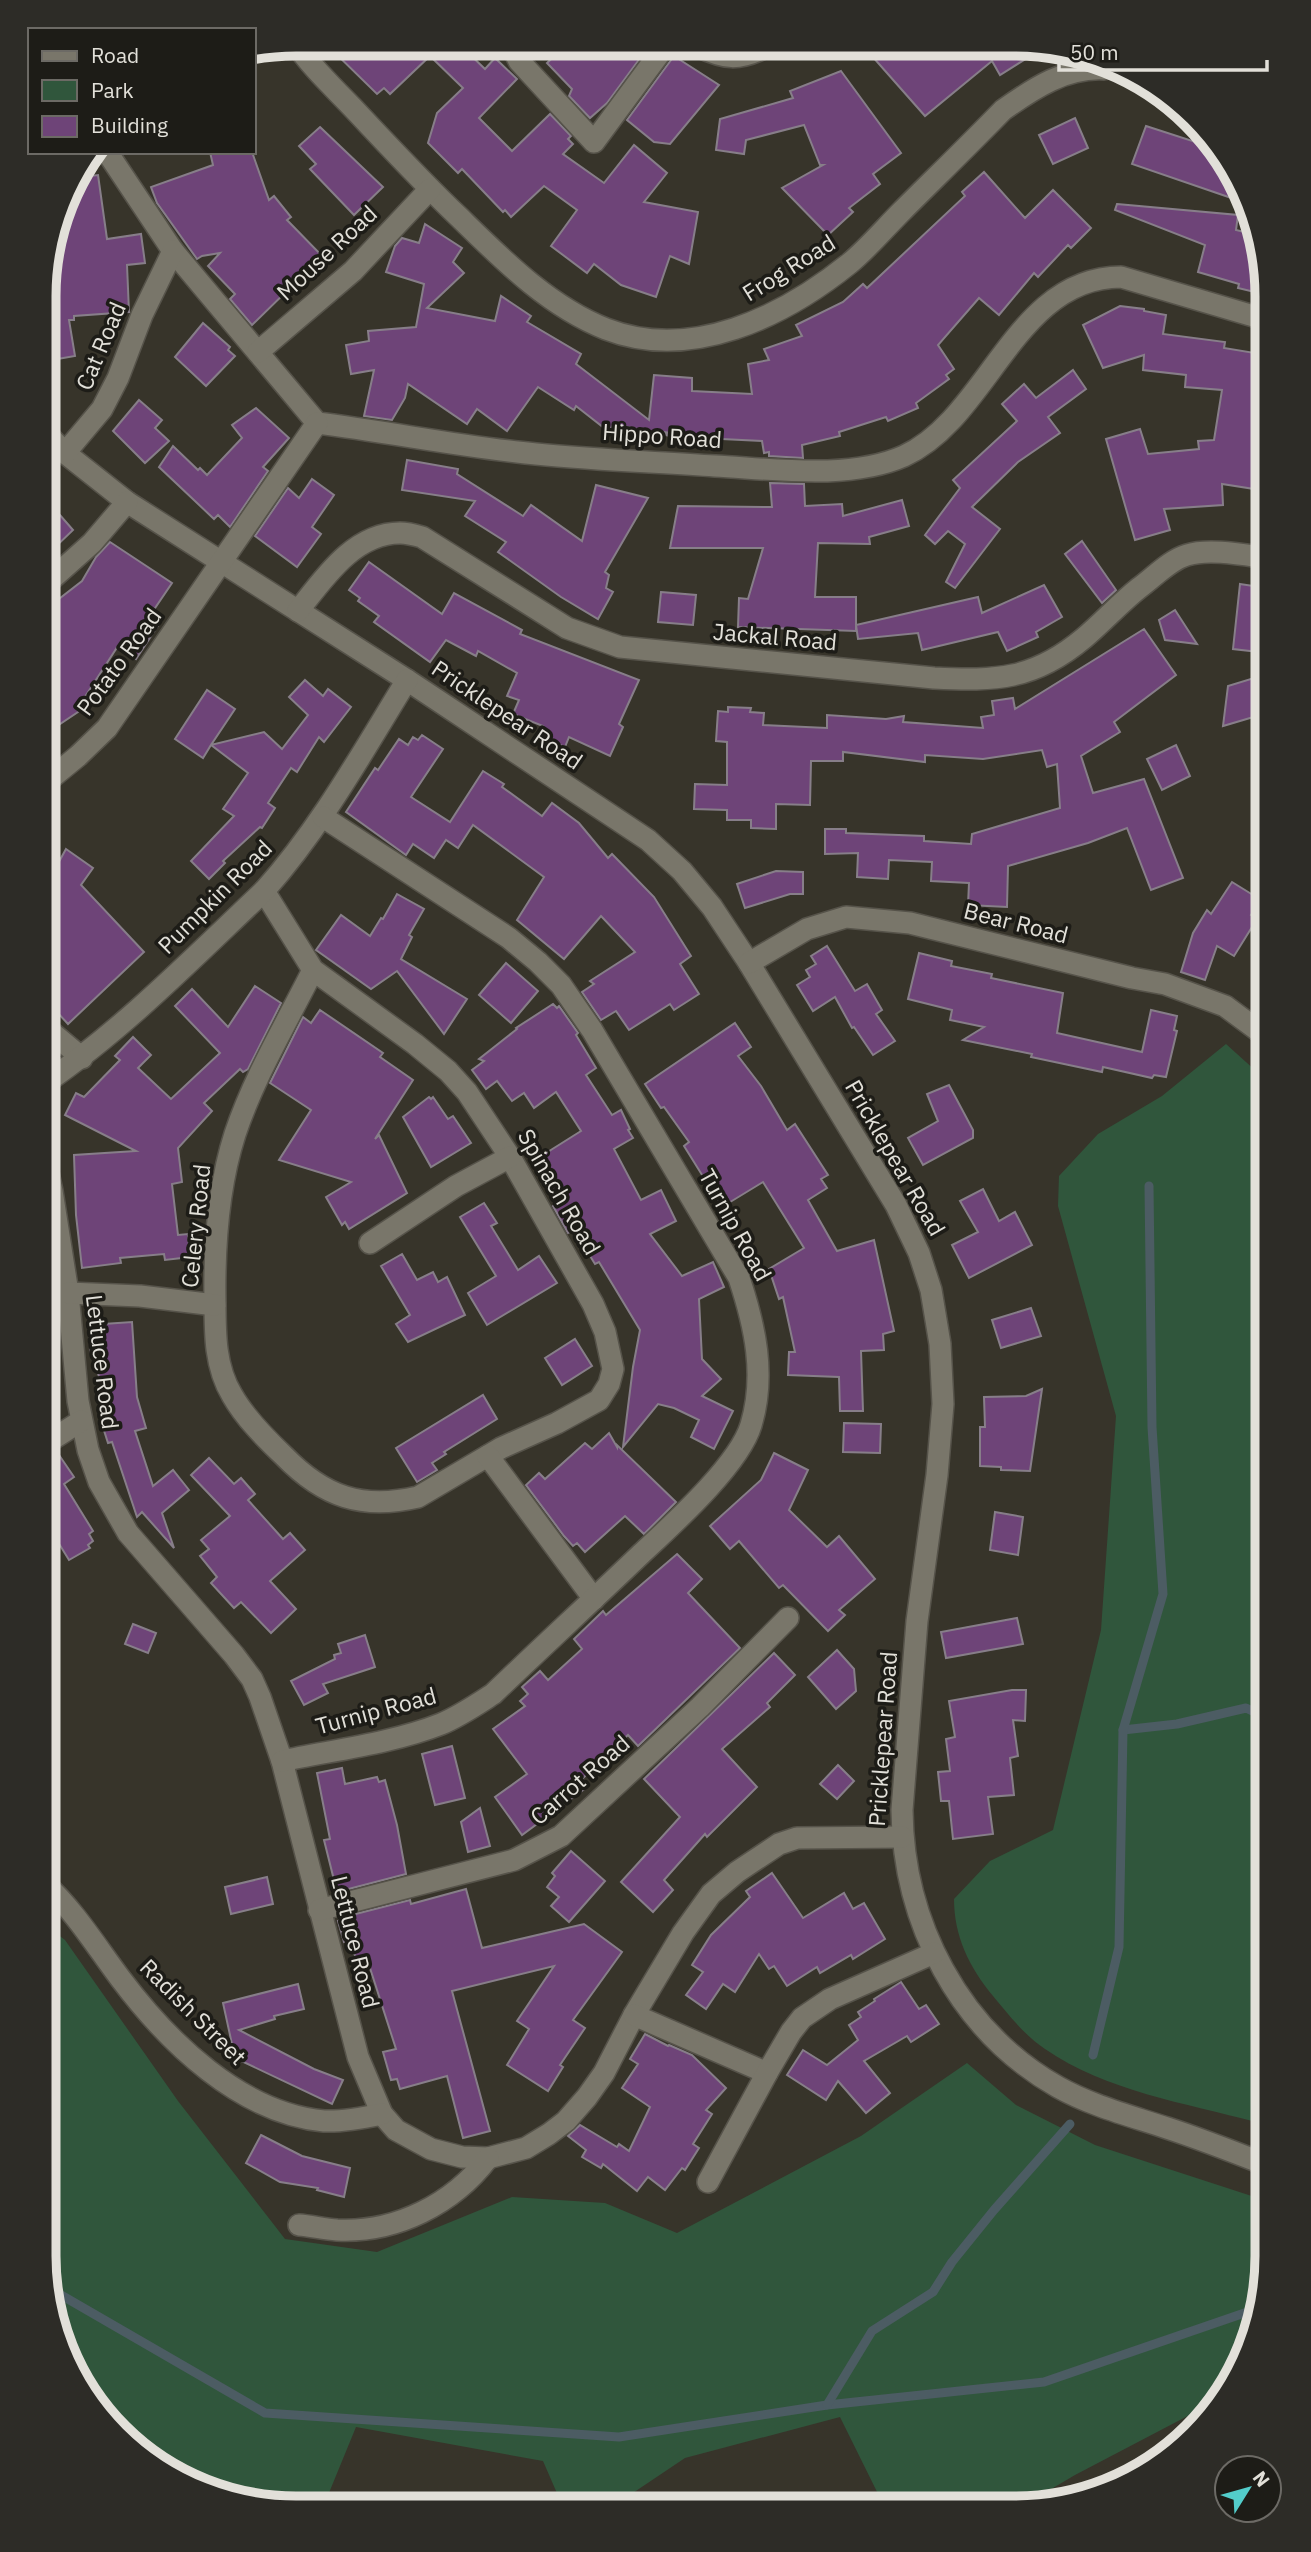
<svg xmlns="http://www.w3.org/2000/svg" width="1311" height="2552" viewBox="0 0 1311 2552" font-family="'IBM Plex Sans',sans-serif">
	<style>
		.green { fill: #30563c }
		.lines { fill: none; stroke-linecap: round; stroke-linejoin: round }
		.stream { stroke: #4c5c63; stroke-width: 9 }
		.building { fill: #6e4478; stroke: #877e89; stroke-width: 2 }
		.street-casing { stroke: #56534a; stroke-width: 24 }
		.street { stroke: #79766a; stroke-width: 21 }
		.labels { text-anchor: middle; stroke-width: 7; stroke-linejoin: round; paint-order: stroke }
		.street-label { font-size: 23px; fill: #e2e0d9; stroke: #1d1c17 }
		.rim { fill: none; stroke: #e2e0d9; stroke-width: 9 }
	</style>
	<rect width="100%" height="100%" fill="#37342a"/>
	<!-- green -->
	<g class="green">
		<path d="M1226,1044l41,37v776c-7,27 -22,68 0,91v155l-11,19c-71,-19 -150,-31 -211,-73 -21,-14 -36,-34 -52,-53 -24,-29 -39,-60 -39,-97l36,-38 63,-31 48,-200 15,-214 -58,-210 1,-30 39,-42 64,-38z"/>
		<polygon points="44,1924 65,1940 178,2101 285,2239 377,2252 512,2197 605,2203 677,2233 861,2136 967,2063 1016,2105 1095,2145 1267,2201 1267,2273 1248,2352 1222,2398 1075,2475 1019,2508 885,2508 840,2417 685,2458 612,2507 563,2507 543,2461 356,2427 324,2505 211,2490 185,2482 130,2446 57,2337 44,2256"/>
	</g>
	<g class="lines">
		<!-- stream -->
		<g class="stream">
			<polyline points="1123,1730 1177,1724 1246,1708 1267,1718"/>
			<polyline points="1093,2055 1119,1947 1123,1730 1163,1594 1152,1427 1149,1186"/>
			<polyline points="49,2288 265,2413 619,2437 827,2405 1044,2382 1259,2308"/>
			<polyline points="827,2405 872,2331 933,2292 952,2262 994,2210 1070,2124"/>
		</g>
	</g>
	<!-- building -->
	<g class="building">
		<polygon points="326,44 460,45 485,69 495,58 517,79 479,118 512,151 550,114 571,136 568,139 573,144 563,154 604,183 634,145 667,173 644,202 698,212 689,264 670,256 656,297 621,285 594,264 587,273 551,246 577,210 544,186 511,217 505,210 503,212 462,169 458,173 428,143 437,113 463,88 430,56 390,94 384,88 377,94"/>
		<polygon points="566,45 593,46 649,46 607,103 590,118 569,96 572,89 547,63"/>
		<polygon points="864,47 889,47 1043,48 1000,75 992,61 925,116"/>
		<polygon points="674,56 719,85 670,144 654,142 627,120"/>
		<polygon points="841,71 901,153 873,174 880,184 849,208 853,212 828,235 782,188 823,165 820,165 804,125 746,140 744,154 716,150 720,119 793,98 790,91"/>
		<polygon points="1075,118 1088,148 1053,164 1039,135"/>
		<polygon points="1146,126 1208,146 1246,203 1132,164"/>
		<polygon points="320,127 383,187 354,215 310,169 316,164 299,146"/>
		<polygon points="210,152 252,152 269,200 274,196 291,217 287,220 327,261 301,286 297,281 252,325 230,299 235,294 208,266 220,253 202,256 197,259 157,203 151,187 213,165"/>
		<polygon points="984,172 1025,218 1053,190 1091,228 1071,248 1068,245 1038,277 1034,273 999,315 979,298 938,345 954,369 946,375 949,379 916,403 918,408 888,421 886,417 839,432 840,436 802,445 803,458 769,456 769,452 764,453 762,441 701,438 664,432 670,436 614,424 608,431 576,406 574,410 538,387 507,431 477,409 467,424 408,384 405,398 392,420 364,416 374,370 351,374 346,345 369,341 368,331 416,327 424,284 386,272 395,246 402,238 419,243 425,224 462,248 453,262 464,273 427,308 495,321 501,296 531,316 527,322 581,354 576,364 649,420 654,375 692,378 692,391 752,394 748,364 769,360 764,349 802,336 796,325 843,302 863,284 867,288 965,196 962,192"/>
		<polygon points="98,175 107,239 141,234 145,263 127,265 129,312 74,316 74,320 69,320 75,356 46,361 46,263 70,184 75,178"/>
		<polygon points="1117,204 1238,215 1236,230 1257,235 1267,295 1238,288 1239,284 1198,272 1205,245 1115,210"/>
		<polygon points="1120,306 1144,309 1144,311 1166,315 1163,334 1225,342 1224,348 1267,355 1267,491 1222,484 1223,505 1164,509 1170,530 1135,540 1106,439 1140,429 1148,454 1199,449 1198,441 1214,440 1222,390 1185,387 1186,375 1143,370 1144,355 1103,368 1083,325"/>
		<polygon points="203,323 230,347 228,350 235,356 206,386 175,357"/>
		<polygon points="1073,370 1086,389 1048,417 1060,433 1018,462 972,507 1000,529 955,588 946,582 965,544 948,531 935,544 925,535 960,488 953,480 1017,421 1002,404 1024,384 1036,398"/>
		<polygon points="139,400 162,420 155,428 169,441 145,463 113,431"/>
		<polygon points="256,408 289,438 263,467 268,471 230,527 218,515 214,519 159,467 173,446 198,470 200,468 207,475 242,438 232,425"/>
		<polygon points="407,460 458,469 457,474 523,516 531,505 582,541 596,485 648,498 605,572 609,575 606,588 613,592 598,619 561,597 498,552 506,542 465,516 475,501 402,490"/>
		<polygon points="312,479 334,495 312,527 321,534 297,567 255,536 288,488 299,498"/>
		<polygon points="770,483 804,484 805,506 842,504 843,516 902,500 909,526 869,537 870,544 818,543 815,597 856,597 856,631 738,627 739,598 748,599 763,548 670,548 678,506 772,507"/>
		<polygon points="46,499 73,530 46,556"/>
		<polygon points="1082,541 1116,590 1102,603 1065,554"/>
		<polygon points="110,542 172,583 149,617 159,624 136,659 118,646 81,703 84,708 45,734 46,609 82,581 96,557"/>
		<polygon points="369,562 442,614 454,593 522,630 520,634 639,680 619,724 623,727 610,756 569,737 565,747 539,737 543,726 513,714 519,700 507,696 517,673 478,651 476,656 446,640 430,662 374,622 379,616 358,601 360,598 349,590"/>
		<polygon points="1240,584 1267,588 1267,653 1233,649"/>
		<polygon points="1044,585 1062,617 1036,632 1038,637 1007,651 998,632 922,650 918,633 858,639 856,625 978,597 982,613"/>
		<polygon points="661,592 696,595 693,625 658,622"/>
		<polygon points="1175,610 1197,644 1165,640 1159,620"/>
		<polygon points="1144,629 1176,675 1114,722 1120,732 1081,756 1093,793 1144,779 1183,878 1151,890 1127,828 1088,843 1008,866 1007,907 968,905 969,883 931,881 932,862 889,860 888,879 857,877 858,853 825,854 825,829 846,829 846,833 924,836 924,841 971,844 972,834 1060,808 1057,764 1047,767 1042,750 983,759 925,755 925,762 843,752 843,761 811,761 810,805 776,804 776,829 751,828 751,820 727,820 727,810 694,809 695,784 727,785 727,742 716,741 718,711 728,712 728,707 751,708 750,712 764,713 763,725 827,728 827,715 886,719 904,716 903,722 983,728 981,717 994,715 992,701 1013,698 1015,709"/>
		<polygon points="1267,674 1267,713 1223,726 1228,686"/>
		<polygon points="305,680 323,696 328,689 351,707 324,742 319,737 297,772 291,768 268,803 275,808 262,828 260,827 223,861 225,863 209,879 191,861 234,816 223,809 248,773 211,745 203,758 175,739 207,690 235,709 211,745 264,732 282,749 308,715 289,697"/>
		<polygon points="422,735 443,749 411,797 450,822 483,771 504,784 502,787 542,816 552,803 579,823 608,858 612,854 654,897 691,956 680,964 699,994 674,1010 670,1004 629,1030 616,1011 601,1020 582,992 594,984 590,981 635,952 601,916 564,959 517,920 544,877 473,825 458,848 446,840 434,858 413,844 406,855 346,812 375,768 378,770 399,739 408,745 413,737 418,740"/>
		<polygon points="1176,745 1190,776 1162,790 1147,759"/>
		<polygon points="66,849 93,868 81,885 144,952 68,1024 45,999 45,951 58,938 45,929 45,887"/>
		<polygon points="776,871 803,872 803,894 790,894 745,908 737,884"/>
		<polygon points="1232,882 1261,900 1251,915 1257,919 1234,956 1217,946 1205,980 1181,972 1193,933 1207,910 1211,914"/>
		<polygon points="397,894 424,909 409,935 412,937 401,959 467,999 444,1034 397,971 371,989 316,950 341,915 370,936 381,918 383,919"/>
		<polygon points="827,946 855,991 867,984 882,1010 876,1014 895,1041 873,1055 854,1027 852,1028 835,997 813,1011 797,985 810,977 806,970 816,964 811,956"/>
		<polygon points="919,953 952,961 951,966 992,974 991,978 1063,993 1057,1033 1142,1052 1151,1010 1177,1016 1174,1030 1177,1031 1166,1077 1154,1075 1152,1078 1103,1067 1102,1072 1031,1057 1032,1054 963,1040 984,1027 950,1020 952,1010 908,999"/>
		<polygon points="506,963 538,991 511,1023 479,995"/>
		<polygon points="255,986 281,1003 248,1069 243,1072 240,1069 204,1103 212,1111 178,1148 182,1182 172,1184 178,1235 188,1234 190,1257 165,1260 164,1254 120,1258 121,1263 82,1268 76,1215 74,1155 136,1151 65,1115 76,1093 84,1097 120,1060 115,1056 133,1037 151,1055 138,1068 171,1099 220,1053 175,1006 192,989 228,1027"/>
		<polygon points="553,1004 557,1008 559,1006 578,1033 576,1035 596,1068 586,1075 612,1115 621,1110 630,1129 628,1130 633,1138 614,1149 641,1200 661,1190 676,1221 650,1234 682,1276 713,1262 724,1287 699,1299 702,1359 721,1379 702,1396 733,1411 714,1449 691,1437 699,1420 674,1408 658,1404 623,1447 633,1367 640,1330 599,1262 595,1264 574,1230 568,1233 553,1206 561,1201 535,1160 581,1131 556,1092 534,1108 524,1093 512,1101 497,1081 486,1089 472,1070 484,1061 479,1059 517,1029 516,1028"/>
		<polygon points="320,1010 383,1053 380,1057 413,1080 375,1139 379,1135 407,1193 349,1229 345,1222 342,1225 326,1197 351,1182 279,1160 311,1110 270,1083 303,1017 311,1023"/>
		<polygon points="735,1023 751,1047 738,1056 761,1086 787,1130 795,1124 828,1175 821,1179 827,1188 808,1200 837,1251 874,1240 894,1331 883,1334 884,1350 861,1351 863,1411 840,1411 839,1377 788,1375 789,1352 795,1352 783,1297 779,1299 769,1269 804,1248 763,1182 722,1207 684,1146 689,1142 664,1107 661,1108 645,1084"/>
		<polygon points="949,1085 973,1130 973,1138 923,1165 908,1138 938,1121 927,1094"/>
		<polygon points="429,1097 431,1099 433,1097 448,1119 453,1116 471,1143 431,1167 403,1117"/>
		<polygon points="983,1189 999,1221 1015,1212 1032,1245 969,1278 952,1245 978,1232 960,1201"/>
		<polygon points="484,1203 497,1223 491,1226 518,1270 539,1256 557,1283 487,1325 468,1293 496,1276 460,1217"/>
		<polygon points="402,1254 417,1280 433,1272 438,1282 447,1277 465,1315 408,1342 396,1324 410,1315 381,1266"/>
		<polygon points="1031,1308 1041,1336 1001,1348 992,1320"/>
		<polygon points="132,1322 137,1397 146,1428 135,1431 153,1486 173,1470 189,1490 162,1513 174,1548 142,1512 137,1517 112,1442 108,1443 100,1418 110,1415 93,1356 91,1356 89,1325"/>
		<polygon points="575,1339 592,1366 562,1385 545,1358"/>
		<polygon points="1042,1389 1030,1471 1001,1470 1001,1467 980,1466 980,1427 985,1427 984,1397 1026,1396"/>
		<polygon points="483,1395 497,1419 444,1452 446,1454 432,1463 437,1470 417,1482 396,1448"/>
		<polygon points="844,1423 881,1424 880,1453 843,1452"/>
		<polygon points="609,1433 617,1447 617,1445 676,1502 644,1534 625,1516 585,1552 577,1543 573,1546 564,1536 526,1485 539,1473 545,1479 585,1443 592,1449"/>
		<polygon points="57,1452 74,1477 64,1484 93,1531 89,1534 93,1541 88,1545 90,1548 69,1560 45,1521 45,1457"/>
		<polygon points="774,1453 808,1470 789,1510 827,1547 839,1536 875,1579 839,1610 845,1615 828,1631 783,1585 779,1588 739,1541 730,1549 710,1526 761,1480"/>
		<polygon points="209,1458 234,1484 241,1478 255,1494 248,1500 283,1539 290,1533 305,1550 270,1581 296,1609 271,1633 241,1602 234,1608 211,1583 217,1577 200,1556 209,1549 201,1540 230,1516 191,1475"/>
		<polygon points="995,1512 1023,1517 1018,1555 990,1550"/>
		<polygon points="677,1554 702,1579 688,1593 740,1648 638,1746 628,1735 581,1780 587,1787 522,1835 495,1797 527,1774 493,1729 525,1706 520,1701 528,1694 522,1687 540,1671 548,1680 582,1649 574,1639 603,1611 606,1615"/>
		<polygon points="1017,1618 1023,1644 946,1658 941,1632"/>
		<polygon points="133,1624 156,1633 148,1653 125,1644"/>
		<polygon points="365,1635 375,1667 323,1684 328,1693 304,1705 291,1681 335,1659 334,1655 341,1653 338,1644"/>
		<polygon points="837,1650 854,1669 856,1691 836,1709 808,1677"/>
		<polygon points="774,1653 795,1675 767,1703 770,1707 722,1749 757,1787 707,1837 705,1834 664,1880 673,1890 653,1912 621,1882 680,1817 644,1779"/>
		<polygon points="1012,1690 1026,1690 1025,1721 1013,1720 1018,1756 1010,1758 1014,1795 988,1797 993,1834 953,1839 949,1801 941,1801 938,1772 950,1771 946,1739 955,1737 949,1701"/>
		<polygon points="452,1746 465,1798 435,1805 422,1754"/>
		<polygon points="838,1765 854,1781 837,1799 820,1784"/>
		<polygon points="342,1768 345,1784 377,1777 379,1782 385,1780 397,1825 406,1874 337,1892 324,1840 330,1839 317,1773"/>
		<polygon points="480,1808 490,1846 468,1852 461,1822"/>
		<polygon points="571,1851 605,1881 569,1922 551,1906 559,1897 547,1887 555,1876 552,1873"/>
		<polygon points="772,1873 803,1918 844,1893 853,1909 864,1903 885,1939 853,1959 851,1955 820,1973 817,1967 787,1986 774,1966 769,1969 759,1954 735,1992 723,1984 706,2009 686,1995 703,1972 692,1965 711,1935 750,1897 746,1891"/>
		<polygon points="267,1877 273,1904 231,1914 225,1887"/>
		<polygon points="466,1889 482,1948 584,1924 622,1952 573,2020 585,2028 560,2065 563,2067 548,2091 507,2065 529,2029 517,2021 554,1966 452,1991 490,2131 463,2138 447,2076 400,2089 397,2079 391,2080 383,2052 396,2049 369,1965 358,1968 351,1940 344,1942 338,1921 345,1919 344,1917 410,1900 411,1904"/>
		<polygon points="901,1982 919,2009 926,2005 939,2024 911,2042 907,2036 864,2061 890,2093 866,2113 838,2081 826,2100 787,2075 803,2050 827,2065 858,2040 849,2025 861,2017 858,2012 875,2001 874,1999"/>
		<polygon points="298,1984 304,2009 274,2016 275,2019 239,2030 314,2069 343,2080 332,2104 235,2058 223,2003"/>
		<polygon points="645,2034 668,2046 669,2045 692,2055 726,2088 706,2110 712,2114 693,2144 699,2148 685,2170 682,2168 665,2190 648,2177 637,2191 603,2164 601,2168 582,2157 586,2150 568,2136 580,2125 617,2147 619,2144 629,2151 650,2107 622,2088 638,2064 630,2059"/>
		<polygon points="261,2135 302,2156 350,2168 344,2197 317,2190 318,2188 280,2182 246,2163"/>
	</g>
	<g class="lines">
		<defs>
			<g id="street">
				<path d="M296,44c15,23 37,43 56,63 35,37 70,75 107,110 44,43 89,89 147,112 85,33 177,-12 244,-66 18,-15 35,-35 52,-52 34,-34 68,-67 101,-101 31,-22 63,-43 101,-41"/>
				<polyline points="511,45 519,61 594,142 665,46"/>
				<path d="M697,46c28,13 41,15 69,1"/>
				<path d="M107,152l66,99 144,172c73,9 146,24 219,31 60,6 120,8 179,12 58,3 135,14 189,-10 85,-39 111,-179 217,-179l146,43"/>
				<polyline points="258,352 353,271 430,189"/>
				<path d="M46,433l19,20 62,49 280,178 241,160 34,31 30,36 37,56 147,242 23,48 12,37 9,54 3,60 -6,71 -20,146 -15,189c1,112 57,221 156,277 34,19 73,29 109,41 34,11 67,24 100,37"/>
				<polyline points="65,453 102,409 118,378 142,315 173,251"/>
				<polyline points="46,584 92,543 127,502"/>
				<path d="M298,611c26,-33 56,-78 102,-78 7,0 15,2 22,4l145,91 53,19 314,31c62,3 100,2 150,-40 19,-16 36,-35 55,-50 15,-11 31,-28 48,-33 22,-7 58,0 80,3"/>
				<polyline points="45,783 78,756 107,728 317,423"/>
				<path d="M264,891l49,79 102,74 33,27 19,21 43,65 83,147 12,28 8,37 -4,15 -10,16 -42,23 -56,25 -83,49c-56,13 -94,0 -134,-41 -19,-18 -39,-38 -52,-61 -17,-28 -17,-61 -17,-93 -1,-56 3,-115 20,-168 19,-57 51,-110 78,-164"/>
				<polyline points="749,963 807,929 846,917 910,923 1132,978 1165,984 1225,1006 1267,1037"/>
				<polyline points="45,1027 82,1058"/>
				<path d="M45,1083c80,-55 149,-126 219,-192 57,-64 98,-138 143,-211"/>
				<polyline points="45,1159 52,1191 68,1293 78,1401 88,1450 99,1482 128,1533 234,1655 252,1679 260,1697 282,1761 358,2057 382,2114 396,2130 431,2149 462,2157 488,2158 526,2148 549,2134 566,2121 587,2097 604,2073 634,2015 683,1933 711,1894 737,1872 779,1844 797,1838 902,1837"/>
				<polyline points="370,1243 456,1186 510,1157"/>
				<polyline points="68,1293 140,1296 215,1305"/>
				<polyline points="45,1444 81,1421"/>
				<polyline points="488,1456 594,1599"/>
				<path d="M282,1761c52,-11 111,-18 159,-37 19,-8 35,-19 52,-30 49,-47 99,-93 148,-140 31,-29 98,-89 110,-129 15,-50 4,-99 -12,-147l-147,-248 -31,-45 -23,-23 -29,-24 -186,-121"/>
				<path d="M44,1883c30,27 52,63 76,95 48,64 120,135 204,143 19,1 39,-3 58,-7"/>
				<polyline points="319,1910 514,1860 561,1836 700,1707 788,1618"/>
				<polyline points="634,2015 767,2073"/>
				<polyline points="708,2182 767,2073 791,2032 802,2018 830,1999 934,1953"/>
				<path d="M299,2225c12,1 25,4 38,5 59,3 116,-26 151,-72"/>
			</g>
		</defs>
		<!-- street casing -->
		<use href="#street" class="street-casing"/>
		<!-- street -->
		<use href="#street" class="street"/>
	</g>
	<g class="labels">
		<!-- street labels -->
		<g class="street-label">
			<text transform="translate(327 253) rotate(-43)" y="8">Mouse Road</text>
			<text transform="translate(789 268) rotate(-32)" y="8">Frog Road</text>
			<text transform="translate(101 346) rotate(-67)" y="8">Cat Road</text>
			<text transform="translate(662 436) rotate(4)" y="8">Hippo Road</text>
			<text transform="translate(775 637) rotate(5)" y="8">Jackal Road</text>
			<text transform="translate(119 662) rotate(-54)" y="8">Potato Road</text>
			<text transform="translate(507 715) rotate(34)" y="8">Pricklepear Road</text>
			<text transform="translate(215 897) rotate(-45)" y="8">Pumpkin Road</text>
			<text transform="translate(1016 923) rotate(14)" y="8">Bear Road</text>
			<text transform="translate(895 1158) rotate(60)" y="8">Pricklepear Road</text>
			<text transform="translate(559 1192) rotate(60)" y="8">Spinach Road</text>
			<text transform="translate(735 1225) rotate(61)" y="8">Turnip Road</text>
			<text transform="translate(196 1226) rotate(-84)" y="8">Celery Road</text>
			<text transform="translate(102 1362) rotate(83)" y="8">Lettuce Road</text>
			<text transform="translate(376 1711) rotate(-15)" y="8">Turnip Road</text>
			<text transform="translate(883 1739) rotate(-86)" y="8">Pricklepear Road</text>
			<text transform="translate(580 1780) rotate(-41)" y="8">Carrot Road</text>
			<text transform="translate(355 1942) rotate(76)" y="8">Lettuce Road</text>
			<text transform="translate(193 2012) rotate(45)" y="8">Radish Street</text>
		</g>
	</g>
	<!-- crop -->
	<path d="M0 0H1311V2552H0ZM296 56H1015A240 240 0 0 1 1255 296V2256A240 240 0 0 1 1015 2496H296A240 240 0 0 1 56 2256V296A240 240 0 0 1 296 56Z" fill="#2d2c27" fill-rule="evenodd"/>
	<path class="rim" d="M296 56H1015A240 240 0 0 1 1255 296V2256A240 240 0 0 1 1015 2496H296A240 240 0 0 1 56 2256V296A240 240 0 0 1 296 56Z"/>
	<!-- legend -->
	<rect x="28" y="28" width="228" height="126" fill="#1d1c17" stroke="#6c6a65" stroke-width="2"/>
	<rect x="42" y="51" width="35" height="10" fill="#79766a" stroke="#6c6a65" stroke-width="2"/>
	<text x="91" y="63" font-size="21" fill="#e2e0d9">Road</text>
	<rect x="42" y="80" width="35" height="21" fill="#30563c" stroke="#6c6a65" stroke-width="2"/>
	<text x="91" y="98" font-size="21" fill="#e2e0d9">Park</text>
	<rect x="42" y="116" width="35" height="21" fill="#6e4478" stroke="#6c6a65" stroke-width="2"/>
	<text x="91" y="133" font-size="21" fill="#e2e0d9">Building</text>
	<!-- north arrow -->
	<g transform="translate(1248 2489) rotate(53)"><circle r="33" fill="#1d1c17" stroke="#6c6a65" stroke-width="2"/>
	<path d="M0-5L12 26L0 18L-12 26Z" fill="#53cdcb"/>
	<text y="-10" font-size="19" font-weight="bold" text-anchor="middle" fill="#e2e0d9">N</text>
	</g>
	<!-- scale -->
	<path d="M1059 60v10h208v-10" fill="none" stroke="#e2e0d9" stroke-width="3.5"/>
	<text x="1070" y="60" font-size="21" fill="#e2e0d9" stroke="#1d1c17" stroke-width="5" paint-order="stroke">50 m</text>
</svg>
